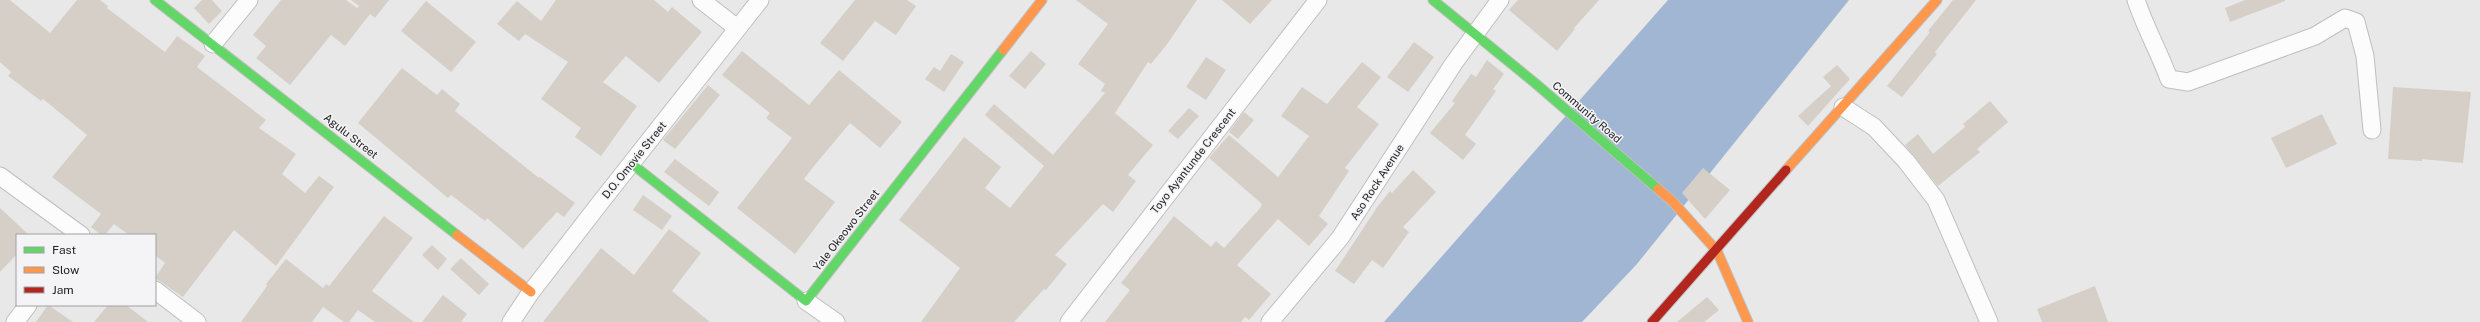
<svg xmlns="http://www.w3.org/2000/svg" width="2480" height="322" viewBox="0 0 2480 322" font-family="'Public Sans',sans-serif">
	<style>
		.water { fill: #a0b6d2 }
		.building { fill: #d6cfc8 }
		.lines { fill: none; stroke-linecap: round; stroke-linejoin: round }
		.street-casing { stroke: #bfbfbf; stroke-width: 19 }
		.fast-casing { stroke: #bfbfbf; stroke-width: 11 }
		.slow-casing { stroke: #bfbfbf; stroke-width: 11 }
		.jam-casing { stroke: #bfbfbf; stroke-width: 11 }
		.street { stroke: #fcfcfc; stroke-width: 17 }
		.fast { stroke: #63d668; stroke-width: 9 }
		.slow { stroke: #ff974d; stroke-width: 9 }
		.jam { stroke: #b3261e; stroke-width: 9 }
		.labels { text-anchor: middle; stroke-width: 3; stroke-linejoin: round; paint-order: stroke }
		.street-label { font-size: 11px; fill: #222223; stroke: #f4f4f6 }
	</style>
	<rect width="100%" height="100%" fill="#e8e8e8"/>
	<!-- water -->
	<polygon class="water" points="1668,0 1849,0 1637,264 1582,322 1384,322"/>
	<!-- building -->
	<g class="building">
		<polygon points="0,0 10,0 50,33 77,0 100,0 108,6 107,8 165,52 177,36 205,56 197,67 266,120 259,128 296,154 282,174 305,193 319,176 334,187 276,266 234,230 183,297 155,278 165,263 155,255 155,235 129,235 114,224 105,235 101,235 91,227 101,214 52,177 87,135 43,99 41,101 8,76 11,72 0,62"/>
		<polygon points="202,0 212,0 222,11 209,24 194,8"/>
		<polygon points="281,0 346,0 357,8 359,6 351,0 389,0 375,18 370,14 345,46 331,35 290,85 256,58 266,46 253,35"/>
		<polygon points="556,0 654,0 668,12 672,7 702,32 659,83 626,56 603,82 637,106 601,156 575,137 581,128 541,99 568,62 525,34 519,41 497,24 517,1 541,21"/>
		<polygon points="855,0 907,0 916,6 896,35 875,21 843,61 820,43"/>
		<polygon points="1076,0 1197,0 1168,43 1151,64 1148,62 1115,113 1153,145 1128,175 1136,181 1113,212 1103,204 1055,255 1067,264 1046,290 1044,289 1014,322 921,322 960,268 899,220 951,154 964,137 1001,167 985,188 1010,208 1044,166 985,115 994,104 1053,155 1105,93 1101,91 1105,84 1078,64 1108,24"/>
		<polygon points="1222,0 1272,0 1250,24"/>
		<polygon points="1518,0 1599,0 1574,28 1575,29 1557,51 1509,10"/>
		<polygon points="1953,0 1976,0 1935,52 1937,54 1902,97 1887,86 1930,32 1928,31"/>
		<polygon points="2245,0 2285,0 2285,1 2230,22 2225,8"/>
		<polygon points="426,1 476,42 451,72 401,31"/>
		<polygon points="1414,42 1434,57 1408,92 1387,77"/>
		<polygon points="742,51 809,105 839,70 902,122 880,148 850,123 814,166 804,179 835,202 795,254 737,208 792,138 766,118 770,113 722,75"/>
		<polygon points="1031,51 1046,64 1025,89 1009,76"/>
		<polygon points="951,54 964,62 944,92 925,79 934,67 940,71"/>
		<polygon points="1206,57 1226,70 1206,100 1186,87"/>
		<polygon points="1487,60 1504,74 1493,89 1496,91 1465,135 1476,144 1463,160 1430,133 1455,103 1452,101 1471,74 1476,77"/>
		<polygon points="1362,62 1381,77 1357,107 1379,124 1345,168 1349,171 1319,216 1328,224 1309,246 1278,219 1237,265 1271,294 1249,320 1245,317 1241,322 1105,322 1130,290 1121,283 1174,216 1211,247 1216,241 1224,248 1261,207 1262,204 1209,158 1229,135 1278,177 1309,136 1281,116 1302,87 1327,104"/>
		<polygon points="1837,65 1850,79 1808,126 1798,116 1831,86 1823,77"/>
		<polygon points="402,68 437,95 442,89 460,104 455,111 539,178 540,177 575,203 564,217 557,212 523,249 487,218 485,221 451,195 448,198 358,123"/>
		<polygon points="708,85 720,95 675,149 663,140"/>
		<polygon points="2393,87 2471,92 2463,163 2422,159 2422,161 2388,159"/>
		<polygon points="1990,101 2008,122 1977,149 1980,152 1938,186 1905,145 1918,134 1933,154 1965,127 1963,124"/>
		<polygon points="1189,108 1199,116 1178,139 1168,131"/>
		<polygon points="1244,112 1254,120 1238,139 1229,132"/>
		<polygon points="2322,114 2337,144 2286,168 2271,138"/>
		<polygon points="675,159 719,192 709,206 664,172"/>
		<polygon points="1703,168 1730,190 1705,219 1682,193"/>
		<polygon points="1413,170 1436,192 1403,227 1409,232 1383,268 1372,260 1354,284 1335,271 1378,206 1390,191 1392,193"/>
		<polygon points="643,195 672,216 662,230 633,210"/>
		<polygon points="0,208 29,235 17,235 17,254 0,272"/>
		<polygon points="384,216 413,238 372,291 414,322 375,322 358,310 349,322 344,322 323,307 312,322 241,322 267,286 266,284 286,259 323,288 326,284 329,286"/>
		<polygon points="669,229 701,253 672,291 710,322 543,322 601,248 634,275"/>
		<polygon points="432,245 447,259 438,270 422,255"/>
		<polygon points="461,258 489,284 479,295 450,269"/>
		<polygon points="2095,286 2108,322 2042,322 2037,309"/>
		<polygon points="443,295 467,314 461,322 422,322"/>
		<polygon points="1707,297 1719,310 1704,322 1677,322"/>
		<polygon points="48,305 73,322 36,322"/>
		<polygon points="108,305 126,305 148,322 94,322"/>
	</g>
	<g class="lines">
		<defs>
			<g id="street">
				<polyline points="701,0 737,28"/>
				<path d="M2136,0c9,27 23,52 33,79l19,3 127,-46 30,-18 11,4 9,34 7,74"/>
				<polyline points="213,44 249,0"/>
				<polyline points="1843,107 1874,127 1906,161 1936,200 1989,322"/>
				<polyline points="0,176 81,235"/>
				<polyline points="155,290 197,322"/>
				<polyline points="806,301 836,322"/>
				<polyline points="15,322 28,305"/>
				<polyline points="511,322 531,292 600,203 760,0"/>
				<polyline points="1069,322 1318,0"/>
				<polyline points="1270,322 1340,238 1454,63 1500,0"/>
			</g>
			<g id="fast">
				<polyline points="155,0 457,235"/>
				<polyline points="1433,0 1535,83 1658,189"/>
				<polyline points="632,164 806,301 1003,50"/>
			</g>
			<g id="slow">
				<polyline points="1003,50 1042,0"/>
				<polyline points="1786,170 1937,0"/>
				<polyline points="1658,189 1672,201 1717,251 1748,322"/>
				<polyline points="457,235 531,292"/>
			</g>
			<polyline id="jam" points="1652,322 1786,170"/>
		</defs>
		<!-- street casing -->
		<use href="#street" class="street-casing"/>
		<!-- fast casing -->
		<use href="#fast" class="fast-casing"/>
		<!-- slow casing -->
		<use href="#slow" class="slow-casing"/>
		<!-- jam casing -->
		<use href="#jam" class="jam-casing"/>
		<!-- street -->
		<use href="#street" class="street"/>
		<!-- fast -->
		<use href="#fast" class="fast"/>
		<!-- slow -->
		<use href="#slow" class="slow"/>
		<!-- jam -->
		<use href="#jam" class="jam"/>
	</g>
	<g class="labels">
		<!-- street labels -->
		<g class="street-label">
			<text transform="translate(1587 112) rotate(41)" y="4">Community Road</text>
			<text transform="translate(351 136) rotate(38)" y="4">Agulu Street</text>
			<text transform="translate(634 160) rotate(-51)" y="4">D.O. Omovie Street</text>
			<text transform="translate(1193 161) rotate(-52)" y="4">Toyo Ayantunde Crescent</text>
			<text transform="translate(1377 182) rotate(-57)" y="4">Aso Rock Avenue</text>
			<text transform="translate(846 230) rotate(-52)" y="4">Yale Okeowo Street</text>
		</g>
	</g>
	<!-- legend -->
	<rect x="16" y="234" width="140" height="72" fill="#f4f4f6" stroke="#a0a0a2"/>
	<rect x="24" y="247" width="20" height="6" fill="#63d668" stroke="#a0a0a2"/>
	<text x="52" y="254" font-size="12" fill="#222223">Fast</text>
	<rect x="24" y="267" width="20" height="6" fill="#ff974d" stroke="#a0a0a2"/>
	<text x="52" y="274" font-size="12" fill="#222223">Slow</text>
	<rect x="24" y="287" width="20" height="6" fill="#b3261e" stroke="#a0a0a2"/>
	<text x="52" y="294" font-size="12" fill="#222223">Jam</text>
</svg>
